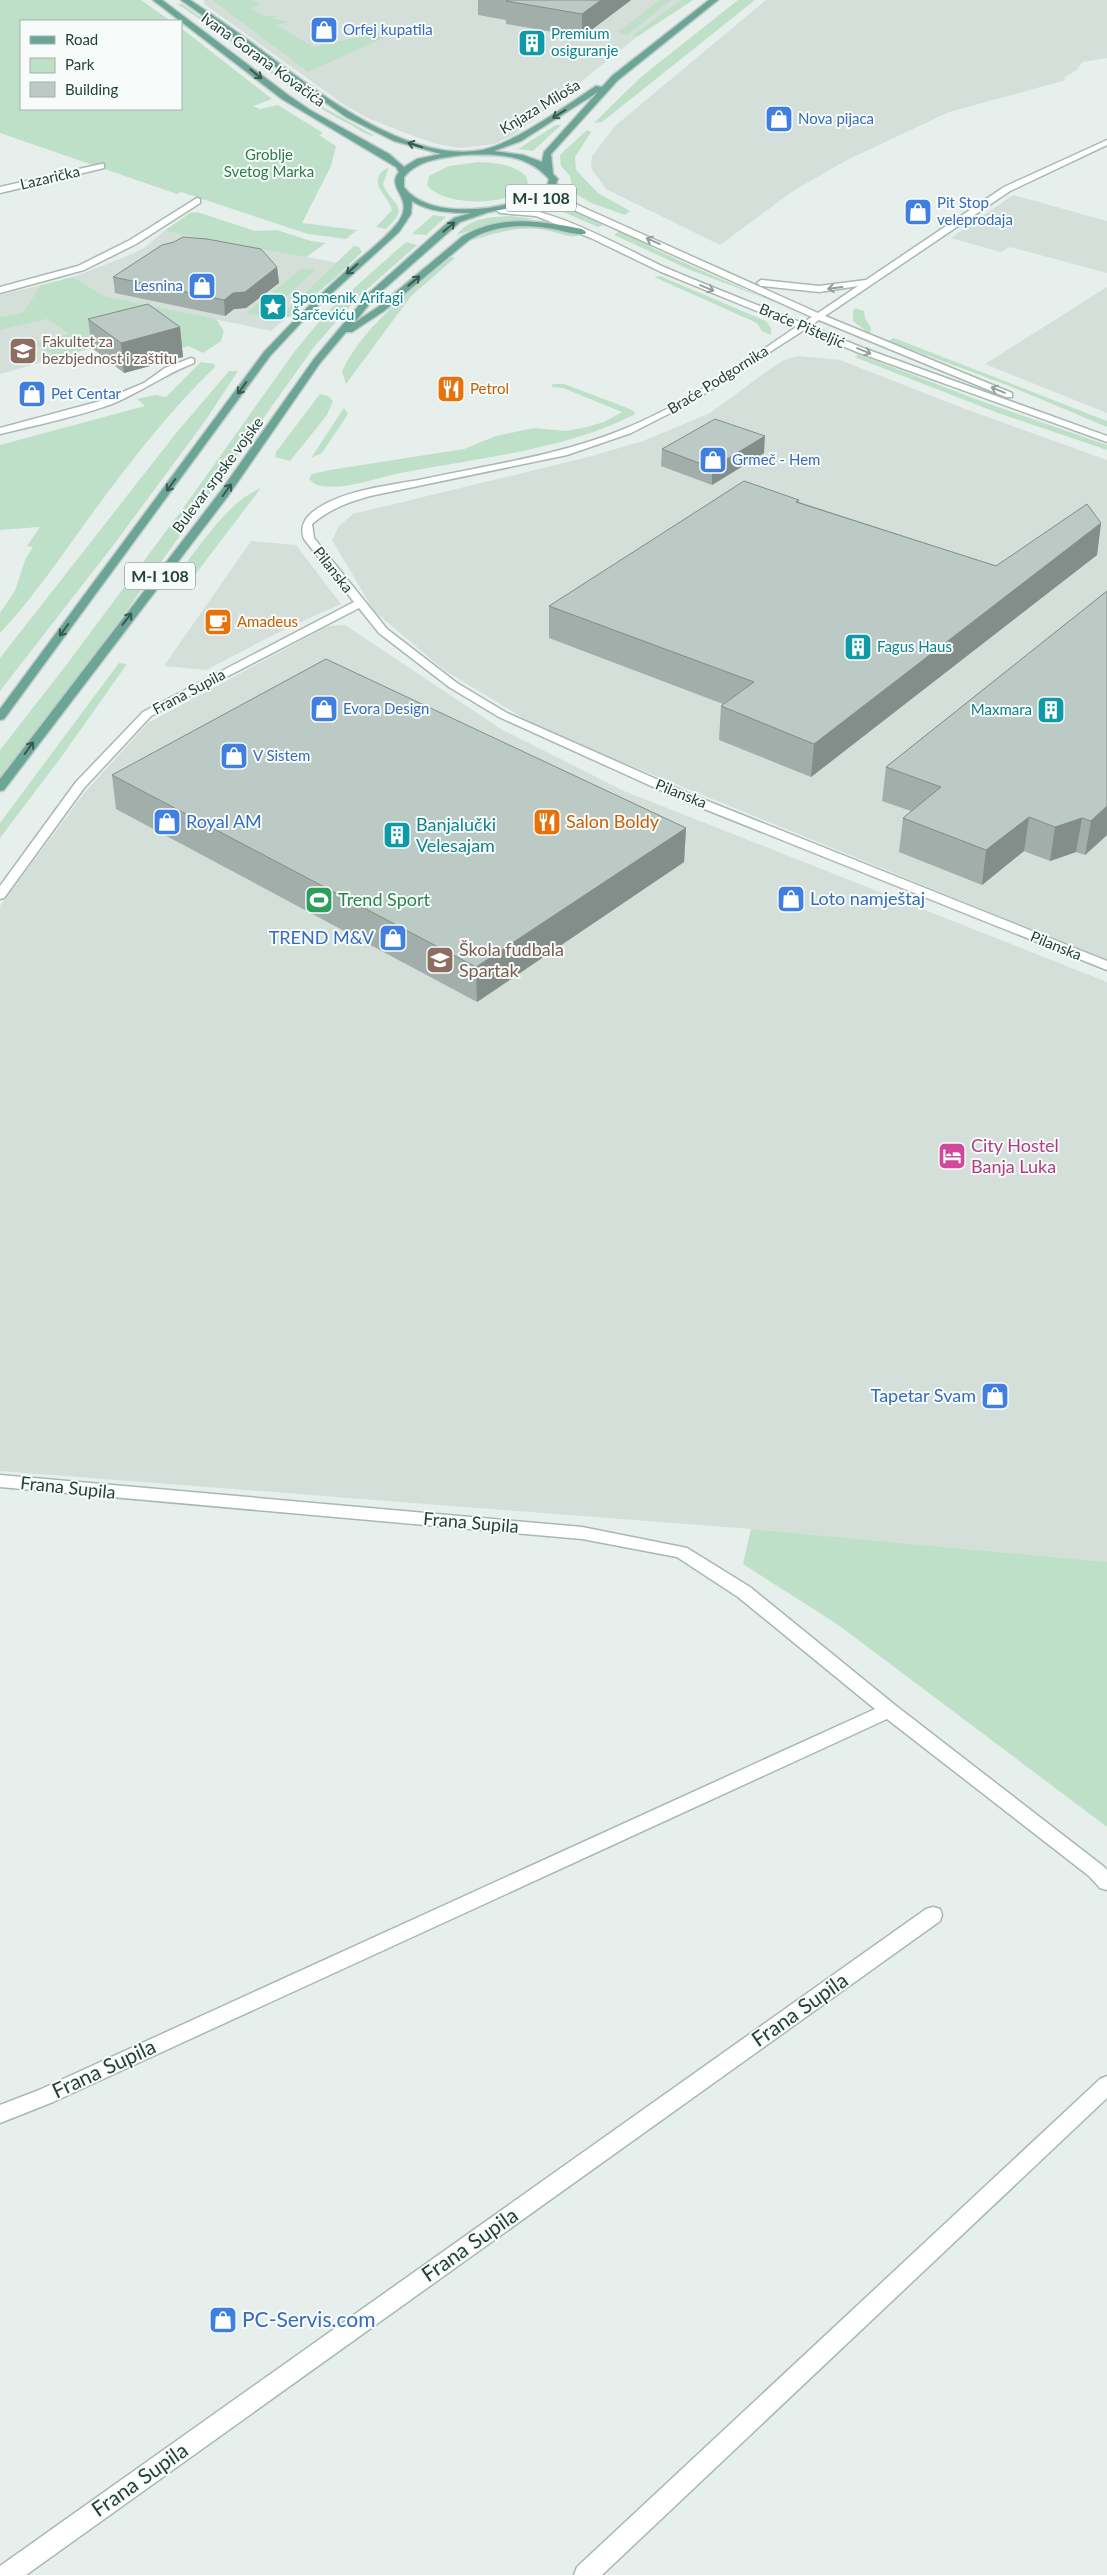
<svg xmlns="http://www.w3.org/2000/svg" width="1107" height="2575" viewBox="0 0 1107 2575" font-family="Lato,sans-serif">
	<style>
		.built { fill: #d4dfda }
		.green { fill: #bfe0c8 }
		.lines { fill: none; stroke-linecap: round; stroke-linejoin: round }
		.minor-casing { stroke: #a8b8b2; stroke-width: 3 }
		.major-casing { stroke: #c2cac8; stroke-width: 3 }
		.minor { fill: #fff; fill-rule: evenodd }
		.major { fill: #6aa596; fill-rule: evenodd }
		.wall { fill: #a1aea9 }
		.shaded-wall { fill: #838d89 }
		.building { fill: #bbcac4; stroke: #838d89 }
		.oneway { stroke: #365b51 }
		.oneway2 { stroke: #92a09c }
		.labels { text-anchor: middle; stroke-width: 4; stroke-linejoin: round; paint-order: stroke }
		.far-shop-label { font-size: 15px; fill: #366cbe; stroke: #f7fbf9; text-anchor: start }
		.far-culture-label { font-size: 15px; fill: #0d838f; stroke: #f7fbf9; text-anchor: start }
		.far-street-label { font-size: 15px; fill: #24423a; stroke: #f7fbf9 }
		.far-park-label { font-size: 15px; fill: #2d7a4b; stroke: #f7fbf9 }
		.far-education-label { font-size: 15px; fill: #785e54; stroke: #f7fbf9; text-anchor: start }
		.far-food-label { font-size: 15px; fill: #c56008; stroke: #f7fbf9; text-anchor: start }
		.shield { fill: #f7fbf9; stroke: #637a73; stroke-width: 1 }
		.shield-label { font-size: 16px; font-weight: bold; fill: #24423a }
		.shop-label { font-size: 18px; fill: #366cbe; stroke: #f7fbf9; text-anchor: start }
		.food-label { font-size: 18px; fill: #c56008; stroke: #f7fbf9; text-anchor: start }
		.culture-label { font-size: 18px; fill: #0d838f; stroke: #f7fbf9; text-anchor: start }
		.leisure-label { font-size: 18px; fill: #27864d; stroke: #f7fbf9; text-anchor: start }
		.education-label { font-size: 18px; fill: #785e54; stroke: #f7fbf9; text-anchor: start }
		.hotel-label { font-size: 18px; fill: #b23c85; stroke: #f7fbf9; text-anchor: start }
		.street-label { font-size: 18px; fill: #24423a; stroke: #f7fbf9 }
		.near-street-label { font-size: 21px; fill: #24423a; stroke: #f7fbf9 }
		.near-shop-label { font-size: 21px; fill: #366cbe; stroke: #f7fbf9; text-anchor: start }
	</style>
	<rect width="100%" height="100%" fill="#e6efeb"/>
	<!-- built -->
	<g class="built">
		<polygon points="204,0 693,0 638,36 514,135 494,144 460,148 437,144 408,134 370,119 346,106 204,4"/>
		<polygon points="766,0 1107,0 1107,58 1082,62 1077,70 1063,78 1066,80 949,112 847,160 793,191 720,245 606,189 591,168 592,156 615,126"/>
		<polygon points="1013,195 1107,221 1107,273 1010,247 1001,252 951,238"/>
		<polygon points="164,231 214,239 349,265 271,331 104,296 73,277 125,257 144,248"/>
		<polygon points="41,285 23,312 0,317 0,295"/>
		<polygon points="1107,287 1107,413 985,364"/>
		<polygon points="48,319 69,335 36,343 56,358 0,374 0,330"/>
		<polygon points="798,356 840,360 968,410 1107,460 1107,960 543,730 444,670 374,611 332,540 339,526 353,514 588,457 643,441 710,413 770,369 786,359"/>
		<polygon points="251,541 296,545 341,604 287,628 206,670 164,666"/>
		<polygon points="345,625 501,729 624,791 1107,982 1107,1562 751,1529 0,1471 0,906 85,792 148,723 328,626"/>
	</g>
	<!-- green -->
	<g class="green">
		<polygon points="0,0 141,0 171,21 21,21 21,109 181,109 181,28 272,99 253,106 260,109 278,105 323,133 319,135 336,146 331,166 302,223 357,230 346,239 308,234 181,192 177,194 0,133"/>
		<polygon points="212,0 252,0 260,5 250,8 263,16 279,16 272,18 288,22 277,25 313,47 396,29 401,30 308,72"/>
		<polygon points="660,0 671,0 627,35 618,32"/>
		<polygon points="681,0 693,0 638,36 632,36"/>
		<polygon points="738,0 755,0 602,122 594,123 641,77"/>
		<path d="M177,4h5l54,38 71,56 68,38c-8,0 -17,-7 -24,-11 -64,-31 -114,-84 -174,-121z"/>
		<polygon points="556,125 561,125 533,151 518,149"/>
		<polygon points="587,130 591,132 575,157 576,170 598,193 630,211 625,215 591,203 573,192 570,176 561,166 560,155"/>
		<path d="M479,162c16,1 35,2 47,14l2,8c-16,23 -85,23 -101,1l2,-9 20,-10z"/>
		<path d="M389,167l-6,17c9,23 29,21 3,45l-10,-2 16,-17c-3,-15 -29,-29 -3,-43z"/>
		<polygon points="557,202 606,224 598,227 549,206"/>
		<polygon points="197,212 255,231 277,230 311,241 326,243 306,257 164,231 190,213"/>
		<polygon points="433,215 446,217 426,235 412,234"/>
		<path d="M510,216l25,3 -42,4 -36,12c12,-17 33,-18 53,-19z"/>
		<path d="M525,226l30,3 24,7c-12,2 -22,-4 -34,-6 -26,-5 -48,3 -72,10l19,-9z"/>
		<path d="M619,231c8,0 29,15 38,19 40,19 80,36 120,53l-89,-34 -74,-34z"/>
		<polygon points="406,242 417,245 358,297 314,347 105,641 0,779 0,750 64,668 184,507 295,351 326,313"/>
		<polygon points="354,246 359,247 362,252 335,278 289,317 281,316"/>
		<path d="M451,257l4,1 -44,38 -65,88 -4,-13c22,-46 71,-82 109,-114z"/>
		<polygon points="303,268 315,270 266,317 246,313"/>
		<polygon points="660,276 766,321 771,328 771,335 762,331 757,323 654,277"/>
		<polygon points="73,277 104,296 216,319 224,331 221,341 203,353 189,346 175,350 92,348 56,358 35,343 68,334 48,319 0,330 0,317 23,312 41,285"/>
		<polygon points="855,308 864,311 865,318 871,328 870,334 853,321 853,311"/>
		<polygon points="894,338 1107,421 1107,427 1007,385 888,341"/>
		<polygon points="858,354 981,401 1107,445 1107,450 998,413 862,360 855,357"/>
		<path d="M201,362l13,2 1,3c-47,45 -88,99 -127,152 -28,39 -55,79 -88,114v-20l15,-22 10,-31 8,-13 -6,-1 13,-19 -40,3v-85l145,-39 -8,-7 18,-4 11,2z"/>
		<polygon points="229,371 238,371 205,421 115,543 0,691 0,658 177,432"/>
		<path d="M553,384h11l61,23 9,4 1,3c-65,35 -162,45 -235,59 -23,5 -55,17 -78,13 -6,0 -9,-4 -13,-7l3,-5 18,-4 134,-21 32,-13 38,-8 32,3 21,-4 17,-5 18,-10 -59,-24 -12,-1z"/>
		<polygon points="320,394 328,396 333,401 327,415 290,461 275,457 276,452"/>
		<polygon points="344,408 348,414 322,453 311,458"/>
		<path d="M261,488l-76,100 -9,-1 -3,-7c24,-29 53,-78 88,-92z"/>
		<polygon points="119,663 127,664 62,756 0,838 0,823"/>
		<polygon points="751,1529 1107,1562 1107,1827 837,1624 743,1564"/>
	</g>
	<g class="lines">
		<defs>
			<g id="minor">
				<path d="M1107,140v5l-97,46 -185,125 187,77v4h-6l-187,-77 -9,6 53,22 244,88v6l-250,-90 -53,-22 -114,73 -59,30 -64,22 -197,41c-22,6 -40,13 -58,28l2,14 73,91 70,54 50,30 183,81 417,167v9l-425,-170 -183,-83 -50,-30 -70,-54 -20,-25 -208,108 -67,72 -80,110 -4,1v-13l76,-104 67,-70 211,-110 -50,-63c-7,-19 10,-30 27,-38 26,-12 59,-16 88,-21 68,-15 140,-24 205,-51 61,-25 118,-65 172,-102l-137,-56 -68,-33 -55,-22 -36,-3 -4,-3 1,-2c44,-8 126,40 167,59 46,20 92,37 138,56l10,-6 -236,-106 -16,-8 -10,-17 7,-2 9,15 16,8 236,106 40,-27 -39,6 -58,-6 -4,-3 4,-3 58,6 47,-6 138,-93z"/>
				<polygon points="101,164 104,164 104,168 0,193 0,187"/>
				<polygon points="197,198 200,199 200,203 136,244 84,270 0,293 0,287 78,266 130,240"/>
				<path d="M191,358l3,1v4c-29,11 -53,29 -82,41 -36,13 -75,21 -112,30v-6l104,-28 40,-17 21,-15z"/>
				<polygon points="0,1475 582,1527 687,1548 750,1587 895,1705 1103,1866 1107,1870 1107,1890 1100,1888 1089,1876 887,1719 53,2102 0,2123 0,2105 39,2090 875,1709 738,1597 677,1557 582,1539 0,1487"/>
				<polygon points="933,1907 940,1909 942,1915 940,1921 26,2575 0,2575 0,2566 926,1909"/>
				<polygon points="1107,2076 1107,2098 602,2575 574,2575 577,2567 1100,2079"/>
			</g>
			<path id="major" d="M153,0h9l126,95 22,15 79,44 15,13 13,-8 24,-5 -47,-13 -48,-24 -165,-117h9c21,14 42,28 62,43 59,44 153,121 230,107 31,-6 85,-45 114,-64l6,1 10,-11 97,-76h9l-100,80 -67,74 2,20 5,5 -6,14 -16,10 -47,9 -29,10 -84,74 -22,27 24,-16 85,-71c38,-22 78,-15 119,-7l4,3 -1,2c-10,1 -21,-3 -31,-5 -30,-5 -58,-5 -85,11l-85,71 -32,21h-6l-26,31 -92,133 -224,294 -4,1v-12l220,-287 94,-133 56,-67 75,-67 9,-7 17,-5c-20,0 -42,-1 -59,-12l-1,13 -12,18 -88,80 -41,44 -266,363 -4,1v-11l264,-357c26,-28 53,-55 82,-81 17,-16 39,-31 53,-50 16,-24 -14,-32 0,-49l-3,-5 -114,-68zM598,92l-54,60 -2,10 -19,-7 -29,-4 27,-10zM463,155c33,-1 63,-2 86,24l-3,11c-32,19 -116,33 -142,-3v-10c15,-18 38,-19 59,-22z"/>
		</defs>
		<!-- minor casing -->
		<use href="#minor" class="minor-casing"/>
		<!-- major casing -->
		<use href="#major" class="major-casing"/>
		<!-- minor -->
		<use href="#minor" class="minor"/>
		<!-- major -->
		<use href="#major" class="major"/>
	</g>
	<!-- wall -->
	<g class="wall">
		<polygon points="478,0 631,0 582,37 506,24 506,20 478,15"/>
		<polygon points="277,267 279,283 246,308 234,309 225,316 115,293 113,277"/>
		<polygon points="88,319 180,327 183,357 124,373 92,348"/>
		<polygon points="662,449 764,453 712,485 661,466"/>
		<polygon points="799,500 799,502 996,566 1101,523 1097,555 811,777 719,740 721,706 723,704 549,638 549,606"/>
		<polygon points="1107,591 1107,835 1085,855 1076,852 1050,861 1024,851 982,885 899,852 903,818 911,811 882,801 886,767"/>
		<polygon points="112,775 686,828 684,862 477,1002 116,809"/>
	</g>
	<!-- shaded-wall -->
	<g class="shaded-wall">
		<polygon points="601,0 631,0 582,37 582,14"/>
		<polygon points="277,267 279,283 246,308 234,309 225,316 224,300 233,293"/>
		<polygon points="180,327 183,357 124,373 121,343"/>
		<polygon points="765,436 764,453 712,485 712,468"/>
		<polygon points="1101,523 1097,555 811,777 814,744"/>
		<polygon points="1107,806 1107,835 1085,855 1091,821"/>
		<polygon points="1029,817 1024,851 982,885 986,850"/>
		<polygon points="1082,818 1076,852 1050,861 1055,827"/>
		<polygon points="686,828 684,862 477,1002 476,967"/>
	</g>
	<!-- building -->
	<g class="building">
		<polygon points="508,0 601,0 582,14 506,1"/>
		<polygon points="183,237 207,239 261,249 277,267 245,292 233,293 224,300 113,277 162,245 174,242"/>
		<polygon points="148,304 180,327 121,343 88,319"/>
		<polygon points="715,419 765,436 712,468 662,449"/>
		<polygon points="744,481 799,500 796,502 996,566 1087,504 1101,523 814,744 721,706 754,682 549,606"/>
		<polygon points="1107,591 1107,806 1091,821 1082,818 1055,827 1029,817 986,850 903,818 941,787 886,767"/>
		<polygon points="326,659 686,828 476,967 112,775"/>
	</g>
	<!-- one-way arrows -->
	<defs><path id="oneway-shaft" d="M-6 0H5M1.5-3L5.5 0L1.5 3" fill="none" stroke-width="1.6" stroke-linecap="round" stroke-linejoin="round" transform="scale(1.25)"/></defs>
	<g class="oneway">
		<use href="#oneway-shaft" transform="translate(256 74) rotate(39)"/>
		<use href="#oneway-shaft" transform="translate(559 114) rotate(148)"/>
		<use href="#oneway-shaft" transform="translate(415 145) rotate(-162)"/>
		<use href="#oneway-shaft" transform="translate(449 227) rotate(-40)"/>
		<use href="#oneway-shaft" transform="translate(352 269) rotate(138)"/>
		<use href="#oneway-shaft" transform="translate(414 281) rotate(-40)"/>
		<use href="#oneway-shaft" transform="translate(242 388) rotate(126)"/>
		<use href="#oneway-shaft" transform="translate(171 485) rotate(126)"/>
		<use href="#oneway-shaft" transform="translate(227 490) rotate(-54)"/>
		<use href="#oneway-shaft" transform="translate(127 619) rotate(-52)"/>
		<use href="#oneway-shaft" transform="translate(64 630) rotate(126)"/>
		<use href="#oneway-shaft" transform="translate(29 748) rotate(-54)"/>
	</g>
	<g class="oneway2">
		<use href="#oneway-shaft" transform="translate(653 241) rotate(-156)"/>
		<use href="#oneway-shaft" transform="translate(707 288) rotate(22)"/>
		<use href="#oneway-shaft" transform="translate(835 288) rotate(173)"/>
		<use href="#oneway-shaft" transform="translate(864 351) rotate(22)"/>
		<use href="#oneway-shaft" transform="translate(998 390) rotate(-157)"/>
	</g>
	<!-- icons -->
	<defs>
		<symbol id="shop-square" viewBox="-11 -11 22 22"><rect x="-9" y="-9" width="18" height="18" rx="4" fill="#3f7fe0" stroke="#f7fbf9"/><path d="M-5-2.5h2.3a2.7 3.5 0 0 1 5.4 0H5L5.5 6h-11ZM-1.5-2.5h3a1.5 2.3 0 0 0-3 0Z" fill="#fff"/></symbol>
		<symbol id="building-square" viewBox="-11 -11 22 22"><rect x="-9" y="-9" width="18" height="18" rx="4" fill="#0f9aa8" stroke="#f7fbf9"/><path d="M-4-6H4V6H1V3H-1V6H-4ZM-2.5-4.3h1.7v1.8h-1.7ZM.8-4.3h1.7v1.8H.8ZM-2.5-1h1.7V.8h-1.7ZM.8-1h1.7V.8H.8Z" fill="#fff"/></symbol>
		<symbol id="sight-square" viewBox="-11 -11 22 22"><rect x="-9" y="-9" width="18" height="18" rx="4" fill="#0f9aa8" stroke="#f7fbf9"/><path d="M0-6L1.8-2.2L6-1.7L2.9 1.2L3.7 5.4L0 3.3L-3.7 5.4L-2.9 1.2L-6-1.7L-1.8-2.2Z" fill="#fff"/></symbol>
		<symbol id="university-square" viewBox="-11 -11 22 22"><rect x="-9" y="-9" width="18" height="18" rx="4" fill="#8d6e63" stroke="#f7fbf9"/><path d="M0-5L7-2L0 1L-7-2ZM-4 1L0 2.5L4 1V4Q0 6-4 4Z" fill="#fff"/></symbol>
		<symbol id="restaurant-square" viewBox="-11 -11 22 22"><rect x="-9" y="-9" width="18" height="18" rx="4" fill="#e8710a" stroke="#f7fbf9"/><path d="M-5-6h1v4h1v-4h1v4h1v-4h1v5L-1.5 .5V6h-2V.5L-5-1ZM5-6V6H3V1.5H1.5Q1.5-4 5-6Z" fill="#fff"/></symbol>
		<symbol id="cafe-square" viewBox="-11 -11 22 22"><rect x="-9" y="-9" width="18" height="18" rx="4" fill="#e8710a" stroke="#f7fbf9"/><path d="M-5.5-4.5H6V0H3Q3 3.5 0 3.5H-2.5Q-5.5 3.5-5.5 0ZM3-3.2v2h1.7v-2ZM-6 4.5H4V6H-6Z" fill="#fff"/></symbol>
		<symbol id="stadium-square" viewBox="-11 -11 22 22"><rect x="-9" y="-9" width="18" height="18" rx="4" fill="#2e9e5b" stroke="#f7fbf9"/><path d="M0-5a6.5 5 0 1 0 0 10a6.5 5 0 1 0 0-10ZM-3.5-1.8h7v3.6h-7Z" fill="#fff"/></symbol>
		<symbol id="school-square" viewBox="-11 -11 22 22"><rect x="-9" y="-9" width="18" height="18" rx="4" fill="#8d6e63" stroke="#f7fbf9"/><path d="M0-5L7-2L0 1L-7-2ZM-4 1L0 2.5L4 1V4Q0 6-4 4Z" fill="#fff"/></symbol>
		<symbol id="hotel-square" viewBox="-11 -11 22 22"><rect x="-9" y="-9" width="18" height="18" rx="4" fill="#d1479c" stroke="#f7fbf9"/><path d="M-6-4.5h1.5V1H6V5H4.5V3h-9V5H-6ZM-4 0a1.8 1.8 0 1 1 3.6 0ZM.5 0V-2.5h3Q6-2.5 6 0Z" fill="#fff"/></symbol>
	</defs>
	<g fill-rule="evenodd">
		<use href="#shop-square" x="308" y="14" width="32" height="32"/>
		<use href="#building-square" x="516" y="27" width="32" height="32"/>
		<use href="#shop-square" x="763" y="103" width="32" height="32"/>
		<use href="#shop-square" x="902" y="196" width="32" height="32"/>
		<use href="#shop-square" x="186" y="270" width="32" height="32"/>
		<use href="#sight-square" x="257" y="291" width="32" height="32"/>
		<use href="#university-square" x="7" y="335" width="32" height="32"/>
		<use href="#restaurant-square" x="435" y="373" width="32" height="32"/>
		<use href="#shop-square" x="16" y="378" width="32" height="32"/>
		<use href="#shop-square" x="697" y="444" width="32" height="32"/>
		<use href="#cafe-square" x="202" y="606" width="32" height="32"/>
		<use href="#building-square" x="842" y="631" width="32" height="32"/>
		<use href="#shop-square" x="308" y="693" width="32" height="32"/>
		<use href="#building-square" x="1035" y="694" width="32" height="32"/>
		<use href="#shop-square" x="218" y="740" width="32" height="32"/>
		<use href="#shop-square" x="151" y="806" width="32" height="32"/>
		<use href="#restaurant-square" x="531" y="806" width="32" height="32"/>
		<use href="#building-square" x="381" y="819" width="32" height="32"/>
		<use href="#shop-square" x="775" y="883" width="32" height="32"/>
		<use href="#stadium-square" x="303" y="884" width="32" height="32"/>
		<use href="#shop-square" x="377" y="922" width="32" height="32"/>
		<use href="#school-square" x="424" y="944" width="32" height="32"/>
		<use href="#hotel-square" x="936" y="1140" width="32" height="32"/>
		<use href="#shop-square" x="979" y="1380" width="32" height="32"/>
		<use href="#shop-square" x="207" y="2304" width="32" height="32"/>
	</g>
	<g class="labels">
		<!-- far-shop labels -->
		<g class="far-shop-label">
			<text x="343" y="35">Orfej kupatila</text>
			<text x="798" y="124">Nova pijaca</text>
			<text x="937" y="208">Pit Stop<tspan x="937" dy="17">veleprodaja</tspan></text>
			<text x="183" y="291" text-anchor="end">Lesnina</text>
			<text x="51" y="399">Pet Centar</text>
			<text x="732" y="465">Grmeč - Hem</text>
			<text x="343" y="714">Evora Design</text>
			<text x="253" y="761">V Sistem</text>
		</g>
		<!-- far-culture labels -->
		<g class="far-culture-label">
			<text x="551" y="39">Premium<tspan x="551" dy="17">osiguranje</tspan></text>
			<text x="292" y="303">Spomenik Arifagi<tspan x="292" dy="17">Šarčeviću</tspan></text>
			<text x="877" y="652">Fagus Haus</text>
			<text x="1032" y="715" text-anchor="end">Maxmara</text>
		</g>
		<!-- far-street labels -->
		<g class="far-street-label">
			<text transform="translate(263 60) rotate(36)" y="5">Ivana Gorana Kovačića</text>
			<text transform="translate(540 107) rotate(-31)" y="5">Knjaza Miloša</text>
			<text transform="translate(50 178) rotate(-13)" y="5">Lazarička</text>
			<text transform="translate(802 326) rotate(23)" y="5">Braće Pišteljić</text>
			<text transform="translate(718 380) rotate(-32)" y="5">Braće Podgornika</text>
			<text transform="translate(218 475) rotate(-53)" y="5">Bulevar srpske vojske</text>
			<text transform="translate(333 570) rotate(52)" y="5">Pilanska</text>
			<text transform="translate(189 692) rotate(-28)" y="5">Frana Supila</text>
			<text transform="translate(681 794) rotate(22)" y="5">Pilanska</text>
			<text transform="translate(1056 946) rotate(22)" y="5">Pilanska</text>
		</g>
		<!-- far-park labels -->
		<g class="far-park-label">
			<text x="269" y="160">Groblje<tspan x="269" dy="17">Svetog Marka</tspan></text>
		</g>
		<!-- far-education labels -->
		<g class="far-education-label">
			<text x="42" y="347">Fakultet za<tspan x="42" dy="17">bezbjednost i zaštitu</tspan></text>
		</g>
		<!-- far-food labels -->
		<g class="far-food-label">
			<text x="470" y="394">Petrol</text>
			<text x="237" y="627">Amadeus</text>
		</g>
		<!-- shield labels -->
		<g class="shield">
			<rect x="506" y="184.5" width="70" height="27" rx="4"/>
			<rect x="125" y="562.5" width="70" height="27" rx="4"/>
		</g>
		<g class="shield-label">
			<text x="541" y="204">M-I 108</text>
			<text x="160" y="582">M-I 108</text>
		</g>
		<!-- shop labels -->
		<g class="shop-label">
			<text x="186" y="828">Royal AM</text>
			<text x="810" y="905">Loto namještaj</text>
			<text x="374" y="944" text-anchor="end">TREND M&amp;V</text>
			<text x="976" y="1402" text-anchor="end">Tapetar Svam</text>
		</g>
		<!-- food labels -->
		<g class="food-label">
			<text x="566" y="828">Salon Boldy</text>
		</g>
		<!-- culture labels -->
		<g class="culture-label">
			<text x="416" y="831">Banjalučki<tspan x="416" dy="21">Velesajam</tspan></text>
		</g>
		<!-- leisure labels -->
		<g class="leisure-label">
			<text x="338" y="906">Trend Sport</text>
		</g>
		<!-- education labels -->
		<g class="education-label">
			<text x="459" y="956">Škola fudbala<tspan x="459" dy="21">Spartak</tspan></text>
		</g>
		<!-- hotel labels -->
		<g class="hotel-label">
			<text x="971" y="1152">City Hostel<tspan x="971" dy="21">Banja Luka</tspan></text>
		</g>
		<!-- street labels -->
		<g class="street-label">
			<text transform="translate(68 1488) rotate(6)" y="6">Frana Supila</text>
			<text transform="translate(471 1523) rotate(5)" y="6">Frana Supila</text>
		</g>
		<!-- near-street labels -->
		<g class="near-street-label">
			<text transform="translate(800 2010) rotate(-35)" y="7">Frana Supila</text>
			<text transform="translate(104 2069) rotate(-25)" y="7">Frana Supila</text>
			<text transform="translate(470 2245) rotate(-35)" y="7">Frana Supila</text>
			<text transform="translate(140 2480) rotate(-35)" y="7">Frana Supila</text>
		</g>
		<!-- near-shop labels -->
		<g class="near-shop-label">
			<text x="242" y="2327">PC-Servis.com</text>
		</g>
	</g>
	<!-- legend -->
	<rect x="20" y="20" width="162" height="90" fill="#f7fbf9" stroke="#a3b1ad"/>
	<rect x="30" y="36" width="25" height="8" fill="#6aa596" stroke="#a3b1ad"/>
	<text x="65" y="45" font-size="15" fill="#24423a">Road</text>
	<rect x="30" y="58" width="25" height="15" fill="#bfe0c8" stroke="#a3b1ad"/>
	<text x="65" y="70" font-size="15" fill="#24423a">Park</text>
	<rect x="30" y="82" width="25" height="15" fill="#bbcac4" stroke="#a3b1ad"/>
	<text x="65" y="95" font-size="15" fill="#24423a">Building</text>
</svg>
